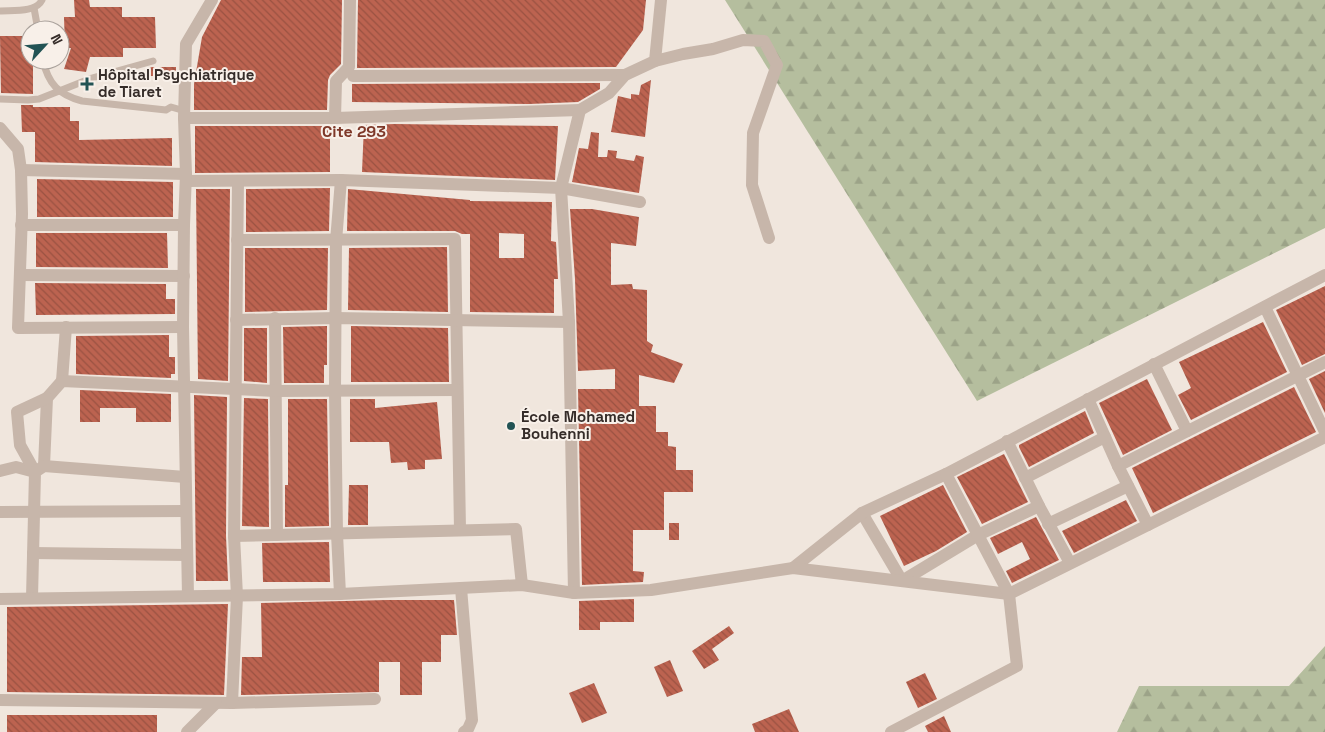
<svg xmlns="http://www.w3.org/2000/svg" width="1325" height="732" viewBox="0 0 1325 732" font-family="'Space Grotesk',sans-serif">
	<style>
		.forest { fill: url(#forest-firs) }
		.building { fill: url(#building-back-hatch); fill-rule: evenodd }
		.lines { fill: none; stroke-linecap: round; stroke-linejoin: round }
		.lane { stroke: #c7b6aa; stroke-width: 7 }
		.street { stroke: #c7b6aa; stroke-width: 12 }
		.poi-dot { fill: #225354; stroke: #f8f0e9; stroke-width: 2 }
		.labels { text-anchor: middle; stroke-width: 4; stroke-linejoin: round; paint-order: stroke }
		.poi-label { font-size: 15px; font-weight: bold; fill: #352c29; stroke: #f8f0e9; text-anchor: start }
		.neighbourhood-label { font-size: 16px; font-weight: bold; fill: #7e3829; stroke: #f8f0e9 }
	</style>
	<defs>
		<pattern id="forest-firs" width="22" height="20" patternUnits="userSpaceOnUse" patternTransform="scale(1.25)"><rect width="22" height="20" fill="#b5be9e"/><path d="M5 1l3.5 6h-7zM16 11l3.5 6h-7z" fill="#9ca388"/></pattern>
		<pattern id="building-back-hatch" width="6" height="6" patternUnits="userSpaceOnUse" patternTransform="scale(1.25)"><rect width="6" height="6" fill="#bc6350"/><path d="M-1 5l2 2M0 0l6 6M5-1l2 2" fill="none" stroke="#9a5242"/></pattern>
	</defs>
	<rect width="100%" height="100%" fill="#f0e6dd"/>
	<!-- forest -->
	<g class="forest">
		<polygon points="725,0 1325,0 1325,228 977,401"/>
		<polygon points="1325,646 1325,732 1117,732 1139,686 1289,686"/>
	</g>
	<!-- building -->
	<g class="building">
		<polygon points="74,0 89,0 90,7 122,7 122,17 155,17 156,48 123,48 123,57 90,57 86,72 64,69 71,48 65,48 64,17 75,17"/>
		<polygon points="221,0 342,0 341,64 330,75 328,80 327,110 194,110 194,84 202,37"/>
		<polygon points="358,0 646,0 643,30 616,67 357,68"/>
		<polygon points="0,36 30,36 30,60 33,60 33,94 1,93"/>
		<polygon points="152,67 176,67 176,76 149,76 149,68"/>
		<polygon points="651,80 645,137 611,132 618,96 631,99 631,94 639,95 641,85"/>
		<polygon points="600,83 600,89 578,102 529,104 352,102 352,84"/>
		<polygon points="21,105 33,105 33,107 70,107 70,121 79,121 79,140 172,138 172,166 35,162 35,132 22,132"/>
		<polygon points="395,124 558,126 555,180 362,172 364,125"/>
		<polygon points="195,126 332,126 332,132 330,132 330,172 195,173"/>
		<polygon points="591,132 599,133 598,157 607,157 608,150 617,151 616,158 634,161 636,155 644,157 639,193 572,182 579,148 588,149"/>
		<polygon points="37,179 173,182 173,217 37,217"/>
		<polygon points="330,188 329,231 246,232 246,189"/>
		<polygon points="196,189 230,189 228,381 198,379"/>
		<path d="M348,189l122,11v1l82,1 -1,39 5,1 2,37h-4v34l-84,-1v-78h-8l-7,-3h-108zM499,233l25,1v24h-25z"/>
		<polygon points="570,209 592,209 639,217 636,246 611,243 611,285 632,284 633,289 647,290 647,341 653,345 651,352 683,364 674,383 639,375 639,406 656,406 656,432 668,432 668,446 676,447 676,470 693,470 693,492 664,492 664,530 633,530 633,571 644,572 643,582 582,585 578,389 615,389 615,369 578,371 575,279"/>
		<polygon points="36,233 167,233 168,268 36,267"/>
		<polygon points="447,247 448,312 348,310 349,248"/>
		<polygon points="245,248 328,248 327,310 245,312"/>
		<polygon points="35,283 166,284 166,299 175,299 175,314 36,315"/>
		<polygon points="1325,286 1325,354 1302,365 1276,310"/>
		<polygon points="1263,322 1287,372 1191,420 1178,395 1191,388 1179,362"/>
		<polygon points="327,326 327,365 324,365 324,383 284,383 283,327"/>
		<polygon points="351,326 448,328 449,382 351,382"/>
		<polygon points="244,328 267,328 267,383 244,381"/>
		<polygon points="169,335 169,357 175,357 175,374 171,374 171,378 76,374 76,336"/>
		<polygon points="1325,371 1325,413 1309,379"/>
		<polygon points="1147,379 1172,430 1123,455 1099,403"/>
		<polygon points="1294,387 1316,432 1153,513 1132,468"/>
		<polygon points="80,390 171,394 171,422 136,422 136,408 100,408 100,422 80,422"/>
		<polygon points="194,395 227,397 226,536 228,581 196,581"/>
		<polygon points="244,398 268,399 269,527 242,526"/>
		<polygon points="288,399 327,399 329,526 285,527 285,485 288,485"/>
		<polygon points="350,399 375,399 375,408 437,402 442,459 425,460 425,469 408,470 407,462 391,463 389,442 350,442"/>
		<polygon points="1085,411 1094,433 1029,467 1019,447 1019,445"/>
		<polygon points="1004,454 1028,502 982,524 957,477"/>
		<polygon points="349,485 368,485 368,525 348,525"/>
		<polygon points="943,485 967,532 936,551 904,566 880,516"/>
		<polygon points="1126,500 1137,521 1074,553 1062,531"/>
		<polygon points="1036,517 1059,560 1012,583 1006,571 1030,559 1022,542 998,554 990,538"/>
		<rect x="669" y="523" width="10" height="17"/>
		<polygon points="329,542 330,582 263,582 262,543"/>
		<polygon points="634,599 634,622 600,622 600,630 579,630 579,601"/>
		<polygon points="387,600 454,600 457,635 441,635 441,662 422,662 422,695 400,695 400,662 379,662 379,692 241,695 242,657 262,657 261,603"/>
		<polygon points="228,604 224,695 7,692 7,607"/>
		<polygon points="729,626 734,633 712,649 719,660 704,669 692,651"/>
		<polygon points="670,660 683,691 667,697 654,667"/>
		<polygon points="925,673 937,699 918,708 906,682"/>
		<polygon points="594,683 607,713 582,723 569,693"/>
		<polygon points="789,709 799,732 755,732 752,724"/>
		<rect x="7" y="715" width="150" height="17"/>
		<polygon points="944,716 951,732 928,732 925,726"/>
	</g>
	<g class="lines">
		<!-- lane -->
		<g class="lane">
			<polyline points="34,8 38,30"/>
			<path d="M0,11c12,-1 36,2 42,-11"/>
			<path d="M43,60c5,24 16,35 39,41l84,9 5,-3 14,4"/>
			<polyline points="0,99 28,100 39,99 92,78 153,61"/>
		</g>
		<!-- street -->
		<g class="street">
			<polyline points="655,61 683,54 713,49 743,40 764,41 777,65 753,133 752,185 769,238"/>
			<polyline points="353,76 625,75"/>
			<polyline points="184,118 335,118 580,110"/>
			<polyline points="335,118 336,81 349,67 350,0"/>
			<polyline points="0,128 18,149 21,170 22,214 18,328 183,327"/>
			<polyline points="21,170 186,174"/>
			<polyline points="186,181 341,180 561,188 640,202"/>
			<polyline points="21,225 184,225"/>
			<polyline points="237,240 455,239 460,530"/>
			<polyline points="20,275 184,276"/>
			<polyline points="1265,307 1325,432"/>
			<polyline points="275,318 277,535"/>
			<polyline points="236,320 336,318 569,322"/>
			<polyline points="1154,364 1187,431"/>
			<polyline points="62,381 66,327"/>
			<polyline points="1088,399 1118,466 1148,525"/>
			<polyline points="44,466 47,398 62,381 275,391 457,390"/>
			<polyline points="1118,466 1325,362"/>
			<polyline points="0,471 16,467 35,472"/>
			<polyline points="35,472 20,445 17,412 47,398"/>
			<polyline points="1025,478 1105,437"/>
			<polyline points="1039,506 1070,563"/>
			<polyline points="0,512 186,511"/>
			<polyline points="862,513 902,581 978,535 1039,506 1007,441"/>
			<polyline points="1048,524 1128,486"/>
			<polyline points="234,536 516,529 522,585"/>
			<polyline points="33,553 187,555"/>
			<polyline points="793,568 862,513 946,474 1325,275"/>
			<polyline points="461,588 472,720 468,729 464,732"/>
			<polyline points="574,593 569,322 561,188 580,110 609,93 625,75 655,61 661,0"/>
			<polyline points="340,594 337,534 335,390 336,241 341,180"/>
			<polyline points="188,596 183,327 184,225 186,174 184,118 186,44 212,0"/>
			<polyline points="32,598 35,472 44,466 185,477"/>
			<polyline points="0,599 340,594 522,585 574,593 651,590 793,568 1009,594 1325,437"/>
			<polyline points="0,700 232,703 375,699"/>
			<polyline points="232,703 237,596 234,536 238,181"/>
			<polyline points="187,732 216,703"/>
			<polyline points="891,732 1017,666 1009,594 946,474"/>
		</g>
	</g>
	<!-- markers -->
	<g class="poi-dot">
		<path d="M84.5 76.5h5v5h5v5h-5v5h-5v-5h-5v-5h5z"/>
		<circle cx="511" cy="426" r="5"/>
	</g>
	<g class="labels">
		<!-- poi labels -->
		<g class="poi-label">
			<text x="98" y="80">Hôpital Psychiatrique<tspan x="98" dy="17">de Tiaret</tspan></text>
			<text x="521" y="422">École Mohamed<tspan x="521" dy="17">Bouhenni</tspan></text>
		</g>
		<!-- neighbourhood labels -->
		<g class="neighbourhood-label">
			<text x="354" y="137">Cite 293</text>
		</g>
	</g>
	<!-- north arrow -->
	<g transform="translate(45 45) rotate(64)"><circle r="24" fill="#f8f0e9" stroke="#aaa29c"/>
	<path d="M0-4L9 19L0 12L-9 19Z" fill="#225354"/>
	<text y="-8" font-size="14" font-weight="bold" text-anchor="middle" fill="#352c29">N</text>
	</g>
</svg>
